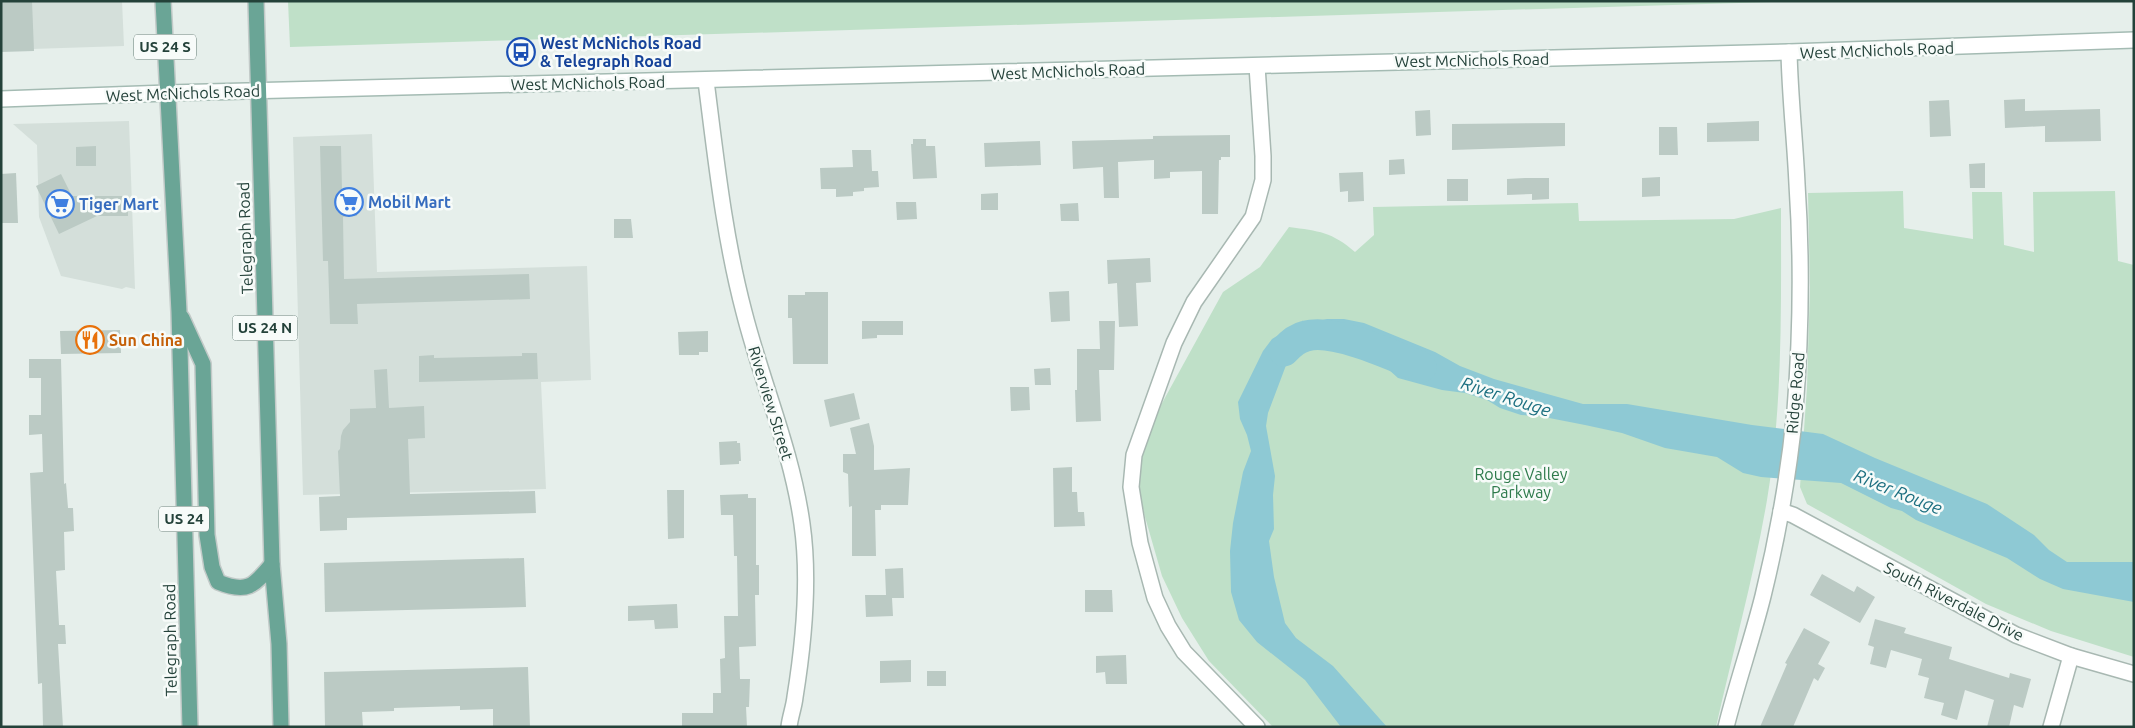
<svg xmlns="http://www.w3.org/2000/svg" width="2135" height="728" viewBox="0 0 2135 728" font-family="Ubuntu,sans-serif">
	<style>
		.built { fill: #d4dfda }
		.green { fill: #bfe0c8 }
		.water { fill: #8ec9d4 }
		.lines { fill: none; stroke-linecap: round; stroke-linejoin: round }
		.river { stroke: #8ec9d4; stroke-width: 31 }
		.building { fill: #bbcac4 }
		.street-casing { stroke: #a8b8b2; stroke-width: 18 }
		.secondary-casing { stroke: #a4bbb3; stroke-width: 18 }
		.primary-casing { stroke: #c2cac8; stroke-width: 18 }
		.street { stroke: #fff; stroke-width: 15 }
		.secondary { stroke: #fff; stroke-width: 15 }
		.primary { stroke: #6aa596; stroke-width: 15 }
		.labels { text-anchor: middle; stroke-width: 5; stroke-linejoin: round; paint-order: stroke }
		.shield { fill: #f7fbf9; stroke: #637a73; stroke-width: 1 }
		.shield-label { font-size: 15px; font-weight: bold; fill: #24423a }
		.transit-label { font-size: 16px; font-weight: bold; fill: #164399; stroke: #f7fbf9; text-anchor: start }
		.street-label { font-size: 16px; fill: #24423a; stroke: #f7fbf9 }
		.shop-label { font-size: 16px; font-weight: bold; fill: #366cbe; stroke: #f7fbf9; text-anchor: start }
		.food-label { font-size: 16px; font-weight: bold; fill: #c56008; stroke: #f7fbf9; text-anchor: start }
		.park-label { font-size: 16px; fill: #2d7a4b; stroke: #f7fbf9 }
		.water-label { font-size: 18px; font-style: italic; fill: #1c6f80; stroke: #f7fbf9 }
	</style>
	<rect width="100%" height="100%" fill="#e6efeb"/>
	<!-- built -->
	<g class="built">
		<polygon points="1,1 122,1 124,46 1,50"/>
		<polygon points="129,121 135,289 126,287 122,289 61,276 39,217 37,145 13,124"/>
		<polygon points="372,134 377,272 587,266 591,380 541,382 546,489 303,495 293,137"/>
	</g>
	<!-- green -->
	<g class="green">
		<polygon points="288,1 1801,1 290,47"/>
		<polygon points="1903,191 1904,228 1973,239 1972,192 2002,192 2004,245 2034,252 2033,192 2115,191 2118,261 2134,265 2134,657 2051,631 1986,604 1807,504 1800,487 1807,387 1810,287 1808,193"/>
		<path d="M1578,203l1,18 155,-2 47,-11c0,97 2,197 -14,292 -13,76 -34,151 -51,227h-443l-64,-66 -27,-43 -20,-42 -17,-59 -8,-36 9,-40 15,-36 62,-113 37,-25 29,-40c30,4 43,5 66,25l19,-17 -1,-28z"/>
	</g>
	<!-- water -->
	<polygon class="water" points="1327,319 1344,319 1364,323 1435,352 1460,366 1494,379 1583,404 1627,404 1752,425 1823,434 1875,458 1987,504 2034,535 2049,550 2067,562 2134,562 2134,602 2063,589 2040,579 2007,558 1916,520 1902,511 1891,508 1841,483 1761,477 1743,473 1717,457 1665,448 1622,433 1585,425 1539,416 1521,415 1500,408 1487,400 1465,393 1442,390 1398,378 1388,369 1384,355 1372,341 1354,331 1333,331 1303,341 1294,347 1288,360 1268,413 1266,426 1275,476 1273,495 1274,529 1269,541 1274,577 1285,623 1296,638 1333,666 1387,727 1341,727 1305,680 1257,642 1239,620 1231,592 1230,551 1233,523 1243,472 1251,451 1247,435 1240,419 1238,402 1263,351 1272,339 1290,328"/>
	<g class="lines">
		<!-- river -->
		<path class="river" d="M1284,351c6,-7 13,-13 22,-15 28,-8 88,20 115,31"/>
	</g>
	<!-- building -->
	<g class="building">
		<polygon points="1,1 32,1 34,51 1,52"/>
		<polygon points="2025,99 2025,111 2100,109 2101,141 2045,142 2045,126 2005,128 2004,100"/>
		<polygon points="1949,100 1951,136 1930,137 1929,101"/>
		<polygon points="1430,110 1431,135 1416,136 1415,111"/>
		<polygon points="1759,121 1759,141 1707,142 1707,123"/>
		<polygon points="1565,123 1565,146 1452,150 1452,124"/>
		<polygon points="1659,127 1677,127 1678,155 1659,155"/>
		<polygon points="1230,135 1230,157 1221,157 1221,160 1219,160 1218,214 1202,214 1202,171 1170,172 1170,178 1154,179 1154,160 1118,162 1119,198 1104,198 1103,167 1073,169 1072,141 1153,139 1153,136"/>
		<polygon points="913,139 926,139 926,146 935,146 937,178 913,179 911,144 913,144"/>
		<polygon points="1040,141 1041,165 985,167 984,143"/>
		<polygon points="96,146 96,166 76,166 76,147"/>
		<polygon points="320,146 341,146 342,190 356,189 357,216 343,217 344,279 529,274 530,299 357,304 358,324 330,324 328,261 323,261"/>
		<polygon points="852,150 871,150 872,171 878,171 879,187 864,188 864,191 853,192 853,196 836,197 836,189 821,189 820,168 853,167"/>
		<polygon points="1404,159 1405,174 1389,175 1389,160"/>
		<polygon points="1985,163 1985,188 1970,188 1969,164"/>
		<polygon points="1363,172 1364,201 1348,202 1348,191 1340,192 1339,173"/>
		<polygon points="16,173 18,223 1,223 1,174"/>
		<polygon points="61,174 72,196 128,196 128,216 97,216 59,234 36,186"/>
		<polygon points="1660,177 1660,196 1642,197 1642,178"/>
		<polygon points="1525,178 1549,178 1549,199 1532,200 1532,194 1507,195 1507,179"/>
		<rect x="1447" y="179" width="21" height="22"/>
		<polygon points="998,193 998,210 981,210 981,194"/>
		<polygon points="896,202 916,202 917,219 897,220"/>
		<polygon points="1078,203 1079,221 1061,221 1060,204"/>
		<polygon points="614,219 631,219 633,238 614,238"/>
		<polygon points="1150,258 1151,282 1136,283 1138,326 1119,327 1117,283 1108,284 1107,260"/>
		<polygon points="1069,291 1070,321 1051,322 1049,292"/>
		<polygon points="805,292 828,292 828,364 793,364 792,318 788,318 788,295 805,295"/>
		<polygon points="862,321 903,321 903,335 877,335 877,338 862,339"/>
		<polygon points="1099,321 1115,321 1114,370 1099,370 1101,421 1076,422 1075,390 1077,390 1077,349 1100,349"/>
		<polygon points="120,330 121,353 61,354 60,331"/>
		<polygon points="708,331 708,352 699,352 699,355 679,355 678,332"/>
		<polygon points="522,353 537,353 538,379 419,382 419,356 434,355 434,358 522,356"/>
		<polygon points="29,359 61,359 64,484 66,483 68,508 73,508 74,531 64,532 65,570 56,571 59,625 65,625 66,644 58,644 63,727 43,727 42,683 38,684 30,473 43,472 42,434 29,435 29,415 41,415 41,378 29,378"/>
		<polygon points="1050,368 1051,385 1035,385 1034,369"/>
		<polygon points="387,369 389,408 424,406 425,438 408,439 410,494 535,491 536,513 347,518 347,530 320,531 319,497 340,496 338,451 340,449 341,436 343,430 350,422 350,409 376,408 374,370"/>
		<polygon points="1010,387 1029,387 1030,410 1011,411"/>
		<polygon points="854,393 860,419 830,427 824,400"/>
		<polygon points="869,423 874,446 874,470 910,468 908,505 881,505 881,510 875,510 876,556 852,556 852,506 849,507 848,474 843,472 843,454 856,454 850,428"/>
		<polygon points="737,441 737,443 740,443 741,461 739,461 739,464 720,465 719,442"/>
		<polygon points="1072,467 1072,492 1077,492 1078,512 1084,512 1085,526 1054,527 1053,468"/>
		<polygon points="667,490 684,490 684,538 668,539"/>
		<polygon points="748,494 748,498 756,498 756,565 759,565 759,595 755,595 756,646 739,647 740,679 750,679 749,707 746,707 747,727 682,727 682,713 713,713 713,693 721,693 720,659 725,658 724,616 738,616 737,556 734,556 733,515 721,515 720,495"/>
		<polygon points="524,558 526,607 325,612 324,563"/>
		<polygon points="903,568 904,598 892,598 893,616 866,617 865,595 886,595 885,569"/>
		<polygon points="1822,574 1854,592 1857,586 1875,597 1860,623 1810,595"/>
		<polygon points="1085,590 1112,590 1113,612 1085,612"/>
		<polygon points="677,604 678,628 655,629 654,620 628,621 628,606"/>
		<polygon points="1875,619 1906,628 1904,633 1952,647 1949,659 2009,678 2010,673 2031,679 2023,708 2014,705 2009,727 1987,727 1994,700 1965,690 1957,720 1941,715 1944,703 1924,698 1929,678 1918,675 1922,659 1891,650 1886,668 1870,664 1874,647 1868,645"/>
		<polygon points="1804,628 1830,642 1818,664 1825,668 1818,681 1814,678 1793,727 1760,727 1787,664 1785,663"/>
		<polygon points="1126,655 1127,684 1106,684 1105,672 1096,673 1096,656"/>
		<polygon points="911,660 911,682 880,683 880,661"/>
		<polygon points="528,667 530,727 493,727 493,709 460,710 460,706 394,708 394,711 362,712 363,727 325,727 324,672"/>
		<rect x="927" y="671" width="19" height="15"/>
	</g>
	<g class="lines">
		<defs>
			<g id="street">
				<polyline points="1257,66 1263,156 1263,180 1253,217 1194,302 1174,343 1134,455 1131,487 1140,543 1155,598 1168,626 1184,652 1257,727"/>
				<path d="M706,81c10,78 18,155 38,231 18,71 48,139 58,212 8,56 2,117 -7,173 -1,10 -5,20 -6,30"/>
				<polyline points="1781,511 1793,515 2016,635 2071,656 2134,674"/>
				<path d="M1726,727c11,-44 26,-87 37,-131 15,-61 26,-123 32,-186 6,-75 7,-151 2,-226 -2,-44 -7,-87 -8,-132"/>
				<polyline points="2051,727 2071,656"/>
			</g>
			<polyline id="secondary" points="1,99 168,93 1789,52 2134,40"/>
			<g id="primary">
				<polyline points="163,1 179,312 190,727"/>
				<polyline points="256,1 272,564 279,644 281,727"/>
				<path d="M182,318l21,46 4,171 5,32 6,15c29,12 36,4 54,-18"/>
			</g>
		</defs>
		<!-- street casing -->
		<use href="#street" class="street-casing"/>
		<!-- secondary casing -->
		<use href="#secondary" class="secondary-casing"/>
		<!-- primary casing -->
		<use href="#primary" class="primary-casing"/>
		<!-- street -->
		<use href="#street" class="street"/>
		<!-- secondary -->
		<use href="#secondary" class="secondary"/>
		<!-- primary -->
		<use href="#primary" class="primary"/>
	</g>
	<!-- icons -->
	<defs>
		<symbol id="bus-ring" viewBox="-11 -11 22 22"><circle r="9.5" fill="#f7fbf9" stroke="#1a4fb4" stroke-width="1.5"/><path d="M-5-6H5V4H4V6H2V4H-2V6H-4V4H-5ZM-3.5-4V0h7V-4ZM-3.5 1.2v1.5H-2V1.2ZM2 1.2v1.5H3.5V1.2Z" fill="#1a4fb4"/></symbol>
		<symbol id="supermarket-ring" viewBox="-11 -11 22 22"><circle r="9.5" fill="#f7fbf9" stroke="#3f7fe0" stroke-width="1.5"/><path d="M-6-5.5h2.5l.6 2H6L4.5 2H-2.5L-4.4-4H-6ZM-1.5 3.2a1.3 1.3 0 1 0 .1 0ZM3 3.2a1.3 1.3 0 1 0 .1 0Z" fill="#3f7fe0"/></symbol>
		<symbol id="restaurant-ring" viewBox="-11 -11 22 22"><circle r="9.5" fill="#f7fbf9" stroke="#e8710a" stroke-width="1.5"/><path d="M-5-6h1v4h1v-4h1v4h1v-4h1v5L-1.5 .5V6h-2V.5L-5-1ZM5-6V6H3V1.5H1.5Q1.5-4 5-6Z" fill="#e8710a"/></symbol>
	</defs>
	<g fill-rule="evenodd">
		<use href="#bus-ring" x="505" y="36" width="32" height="32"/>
		<use href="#supermarket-ring" x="333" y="186" width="32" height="32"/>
		<use href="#supermarket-ring" x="44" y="188" width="32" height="32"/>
		<use href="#restaurant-ring" x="74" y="324" width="32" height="32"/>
	</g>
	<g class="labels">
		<!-- shield labels -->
		<g class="shield">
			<rect x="134" y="34.5" width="62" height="25" rx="4"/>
			<rect x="232.5" y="315.5" width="65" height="25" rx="4"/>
			<rect x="159" y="506.5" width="50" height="25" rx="4"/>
		</g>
		<g class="shield-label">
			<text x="165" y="52">US 24 S</text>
			<text x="265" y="333">US 24 N</text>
			<text x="184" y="524">US 24</text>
		</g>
		<!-- transit labels -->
		<g class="transit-label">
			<text x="540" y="49">West McNichols Road<tspan x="540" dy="18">&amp; Telegraph Road</tspan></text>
		</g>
		<!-- street labels -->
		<g class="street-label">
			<text transform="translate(1877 50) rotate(-2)" y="6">West McNichols Road</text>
			<text transform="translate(1472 60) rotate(-1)" y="6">West McNichols Road</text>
			<text transform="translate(1068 71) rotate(-2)" y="6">West McNichols Road</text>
			<text transform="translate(588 83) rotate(-1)" y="6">West McNichols Road</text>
			<text transform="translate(183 93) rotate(-2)" y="6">West McNichols Road</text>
			<text transform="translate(245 238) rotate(-92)" y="6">Telegraph Road</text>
			<text transform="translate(1795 393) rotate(-85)" y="6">Ridge Road</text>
			<text transform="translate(771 403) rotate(73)" y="6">Riverview Street</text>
			<text transform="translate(1954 601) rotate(27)" y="6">South Riverdale Drive</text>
			<text transform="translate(170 640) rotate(-91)" y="6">Telegraph Road</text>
		</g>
		<!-- shop labels -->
		<g class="shop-label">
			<text x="368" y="208">Mobil Mart</text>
			<text x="79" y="210">Tiger Mart</text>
		</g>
		<!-- food labels -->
		<g class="food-label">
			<text x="109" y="346">Sun China</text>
		</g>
		<!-- park labels -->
		<g class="park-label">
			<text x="1521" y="480">Rouge Valley<tspan x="1521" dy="18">Parkway</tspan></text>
		</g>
		<!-- water labels -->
		<g class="water-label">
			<text transform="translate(1506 397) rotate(18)" y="6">River Rouge</text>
			<text transform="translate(1898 492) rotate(22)" y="6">River Rouge</text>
		</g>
	</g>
	<!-- border -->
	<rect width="2135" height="728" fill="none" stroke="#24423a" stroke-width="5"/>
</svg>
